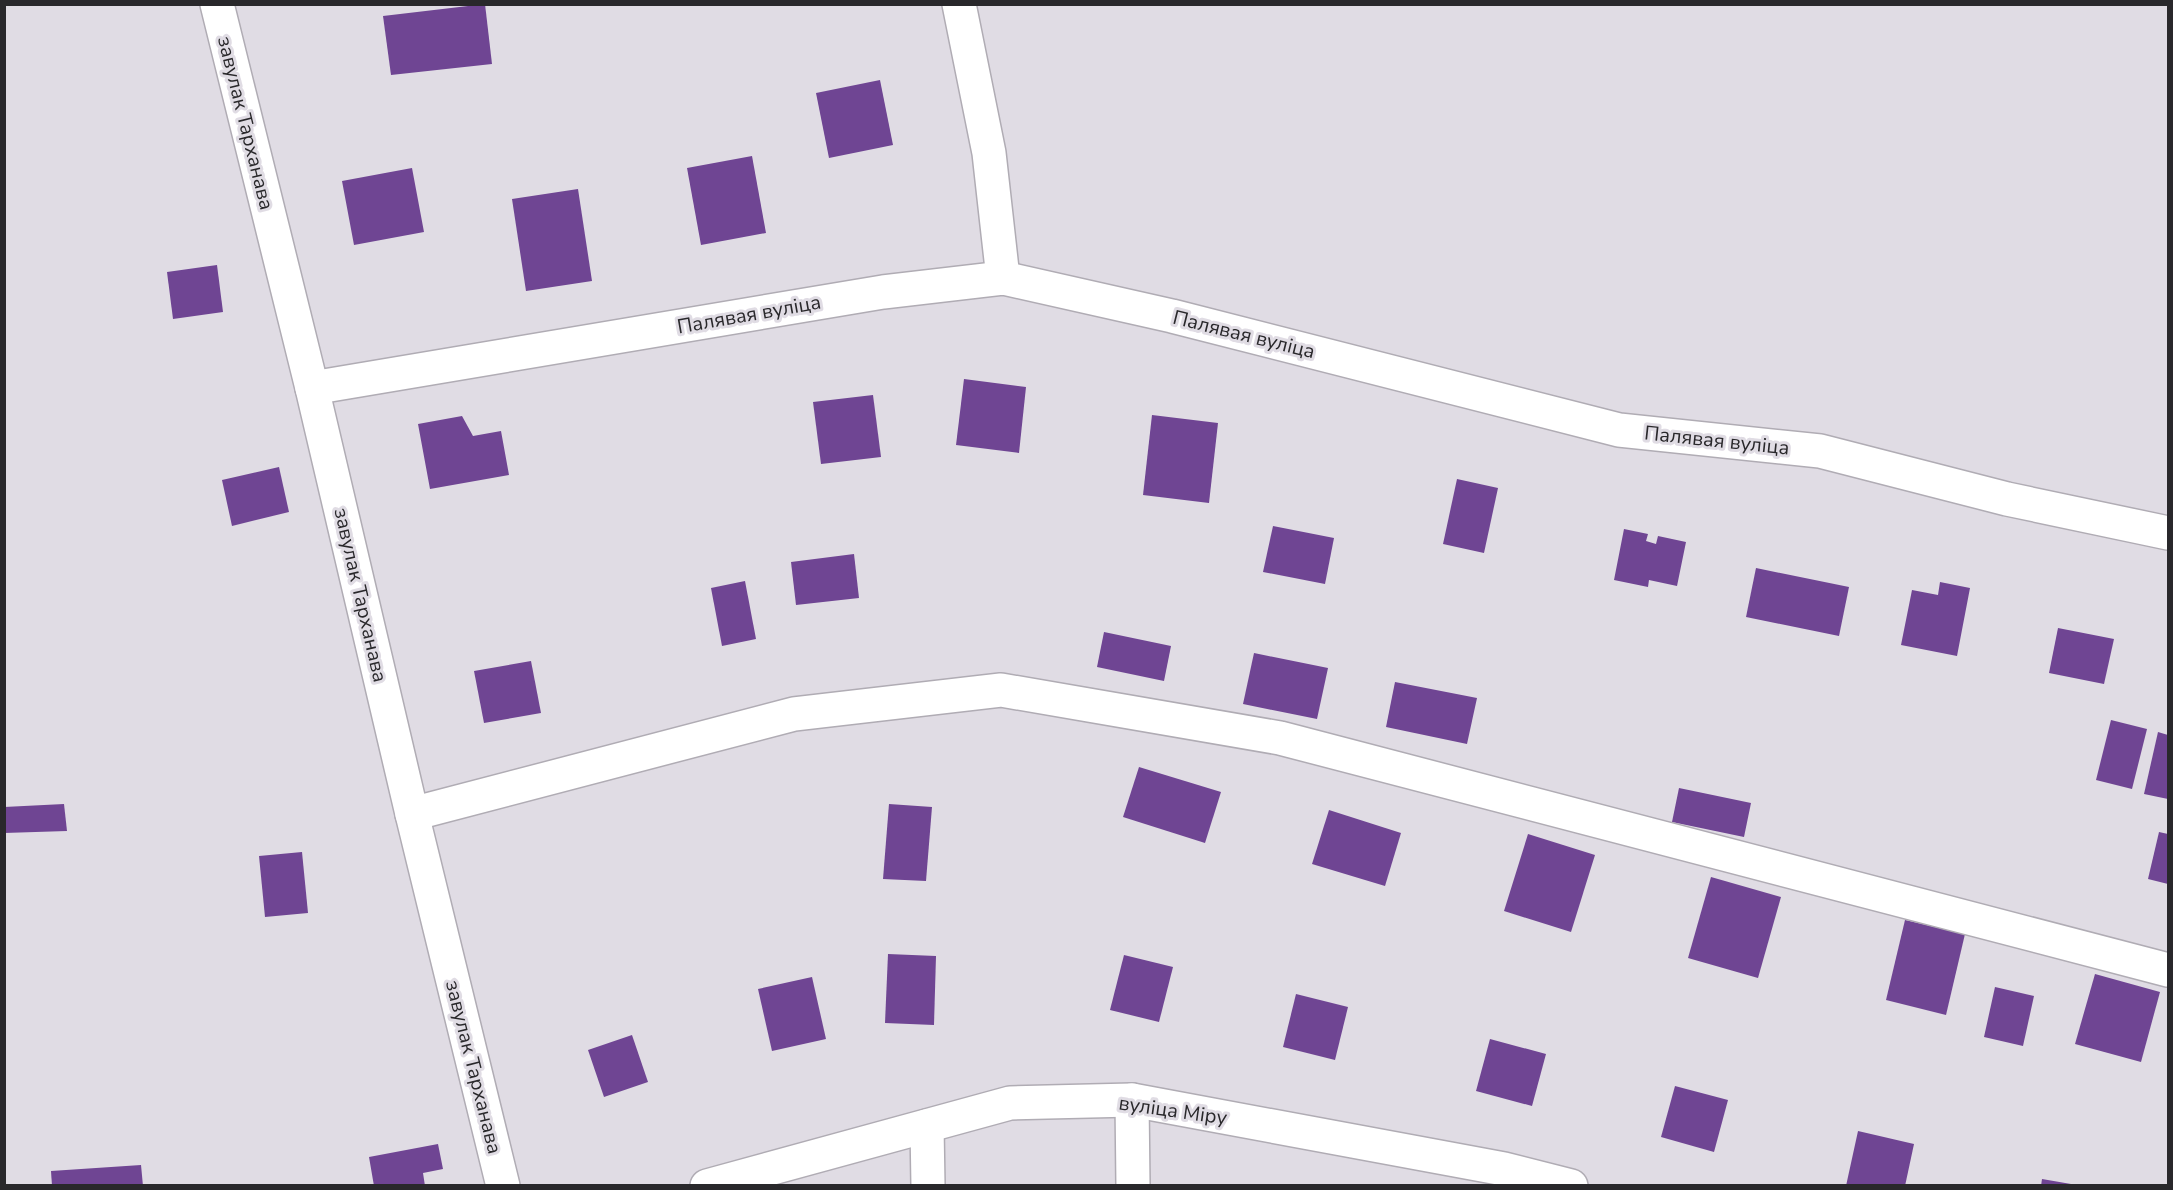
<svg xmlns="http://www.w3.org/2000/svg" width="2173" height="1190" viewBox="0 0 2173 1190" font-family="'Nunito Sans',sans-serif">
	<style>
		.building { fill: #6f4593 }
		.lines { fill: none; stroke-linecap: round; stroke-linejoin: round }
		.minor-casing { stroke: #b0acb4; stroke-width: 36 }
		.minor { stroke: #fff; stroke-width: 33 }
		.labels { text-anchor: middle; stroke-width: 6; stroke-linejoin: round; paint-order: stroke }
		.street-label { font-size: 20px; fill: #29282b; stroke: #e0dce4 }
	</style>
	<rect width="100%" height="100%" fill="#e0dce4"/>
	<!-- building -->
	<g class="building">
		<polygon points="485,4 492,64 391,75 383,16"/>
		<polygon points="880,80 893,145 829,158 816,93"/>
		<polygon points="752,156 766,233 701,245 687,168"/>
		<polygon points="412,168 424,232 354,245 342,181"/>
		<polygon points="578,189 592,281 526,291 512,199"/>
		<polygon points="217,265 223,312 173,319 167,272"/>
		<polygon points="964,379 1026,387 1019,453 956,445"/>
		<polygon points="873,395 881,457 821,464 813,402"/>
		<polygon points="1152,415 1218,423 1209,503 1143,495"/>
		<polygon points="462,416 473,436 501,431 509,475 430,489 418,424"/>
		<polygon points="279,467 289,512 232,526 222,480"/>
		<polygon points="1457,479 1498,488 1484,553 1443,544"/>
		<polygon points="1273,526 1334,538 1325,584 1263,572"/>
		<polygon points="1624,529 1648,534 1646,541 1656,544 1658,536 1686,542 1677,586 1649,580 1648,587 1614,580"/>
		<polygon points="854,554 859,598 796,605 791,562"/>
		<polygon points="1756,568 1849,587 1839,636 1746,617"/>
		<polygon points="745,581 756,639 722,646 711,588"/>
		<polygon points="1940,582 1970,588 1957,656 1901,645 1912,590 1938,595"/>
		<polygon points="2058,628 2114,639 2104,684 2049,673"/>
		<polygon points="1104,632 1171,646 1164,681 1097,667"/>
		<polygon points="1254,653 1328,668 1317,719 1243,704"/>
		<polygon points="531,661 541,713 484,723 474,671"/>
		<polygon points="1395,682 1477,698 1467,744 1386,727"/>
		<polygon points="2111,720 2147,729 2132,789 2096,780"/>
		<polygon points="2158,732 2168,735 2168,799 2144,794"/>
		<polygon points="1139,767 1221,792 1205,843 1123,817"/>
		<polygon points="1679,788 1751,803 1744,837 1672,822"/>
		<polygon points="64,804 67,831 4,833 4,807"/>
		<polygon points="889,804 932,807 926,881 883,879"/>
		<polygon points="1329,810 1401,833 1385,886 1312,864"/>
		<polygon points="2159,832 2168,834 2168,884 2148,879"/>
		<polygon points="1528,834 1595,855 1571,932 1504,911"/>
		<polygon points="302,852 308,913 265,917 259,856"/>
		<polygon points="1711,877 1781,897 1758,978 1688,958"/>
		<polygon points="1905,920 1965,934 1946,1015 1886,1000"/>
		<polygon points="888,954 936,956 934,1025 885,1023"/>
		<polygon points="1124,955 1173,967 1159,1022 1110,1010"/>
		<polygon points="2095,974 2160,992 2141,1062 2075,1044"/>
		<polygon points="812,977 826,1039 772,1051 758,989"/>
		<polygon points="1995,987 2034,996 2023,1046 1984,1037"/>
		<polygon points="1296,994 1348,1007 1335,1060 1283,1047"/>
		<polygon points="632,1035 648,1082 604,1097 588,1050"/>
		<polygon points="1490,1039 1546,1054 1532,1106 1476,1091"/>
		<polygon points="1675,1086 1728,1100 1714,1152 1661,1137"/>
		<polygon points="1858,1131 1914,1144 1905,1186 1846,1186"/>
		<polygon points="438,1144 443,1169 423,1173 425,1186 374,1186 369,1157"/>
		<polygon points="141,1165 143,1186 52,1186 51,1171"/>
		<polygon points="2042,1179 2071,1184 2071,1186 2041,1186"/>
	</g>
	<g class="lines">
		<defs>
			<g id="minor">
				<polyline points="217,4 312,388 412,814 503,1186"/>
				<polyline points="959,4 989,153 1003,278"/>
				<polyline points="312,388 883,292 1003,278 1172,316 1619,430 1820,451 2007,499 2168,533"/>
				<polyline points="412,814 794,714 1001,690 1280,738 2168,970"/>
				<polyline points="1132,1100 1133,1186"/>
				<polyline points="927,1126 928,1186"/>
				<polyline points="707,1186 1010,1103 1132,1100 1504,1169 1571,1186"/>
			</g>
		</defs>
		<!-- minor casing -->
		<use href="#minor" class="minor-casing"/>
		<!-- minor -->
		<use href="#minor" class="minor"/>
	</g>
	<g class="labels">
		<!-- street labels -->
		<g class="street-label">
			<text transform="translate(246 123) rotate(76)" y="7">завулак Тарханава</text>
			<text transform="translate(749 314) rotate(-10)" y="7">Палявая вуліца</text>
			<text transform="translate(1244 334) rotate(14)" y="7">Палявая вуліца</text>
			<text transform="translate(1717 440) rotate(6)" y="7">Палявая вуліца</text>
			<text transform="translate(361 595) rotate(77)" y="7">завулак Тарханава</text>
			<text transform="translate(474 1067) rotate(76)" y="7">завулак Тарханава</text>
			<text transform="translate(1173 1110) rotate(8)" y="7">вуліца Міру</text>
		</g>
	</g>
	<!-- border -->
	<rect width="2173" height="1190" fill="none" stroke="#29282b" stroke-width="12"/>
</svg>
